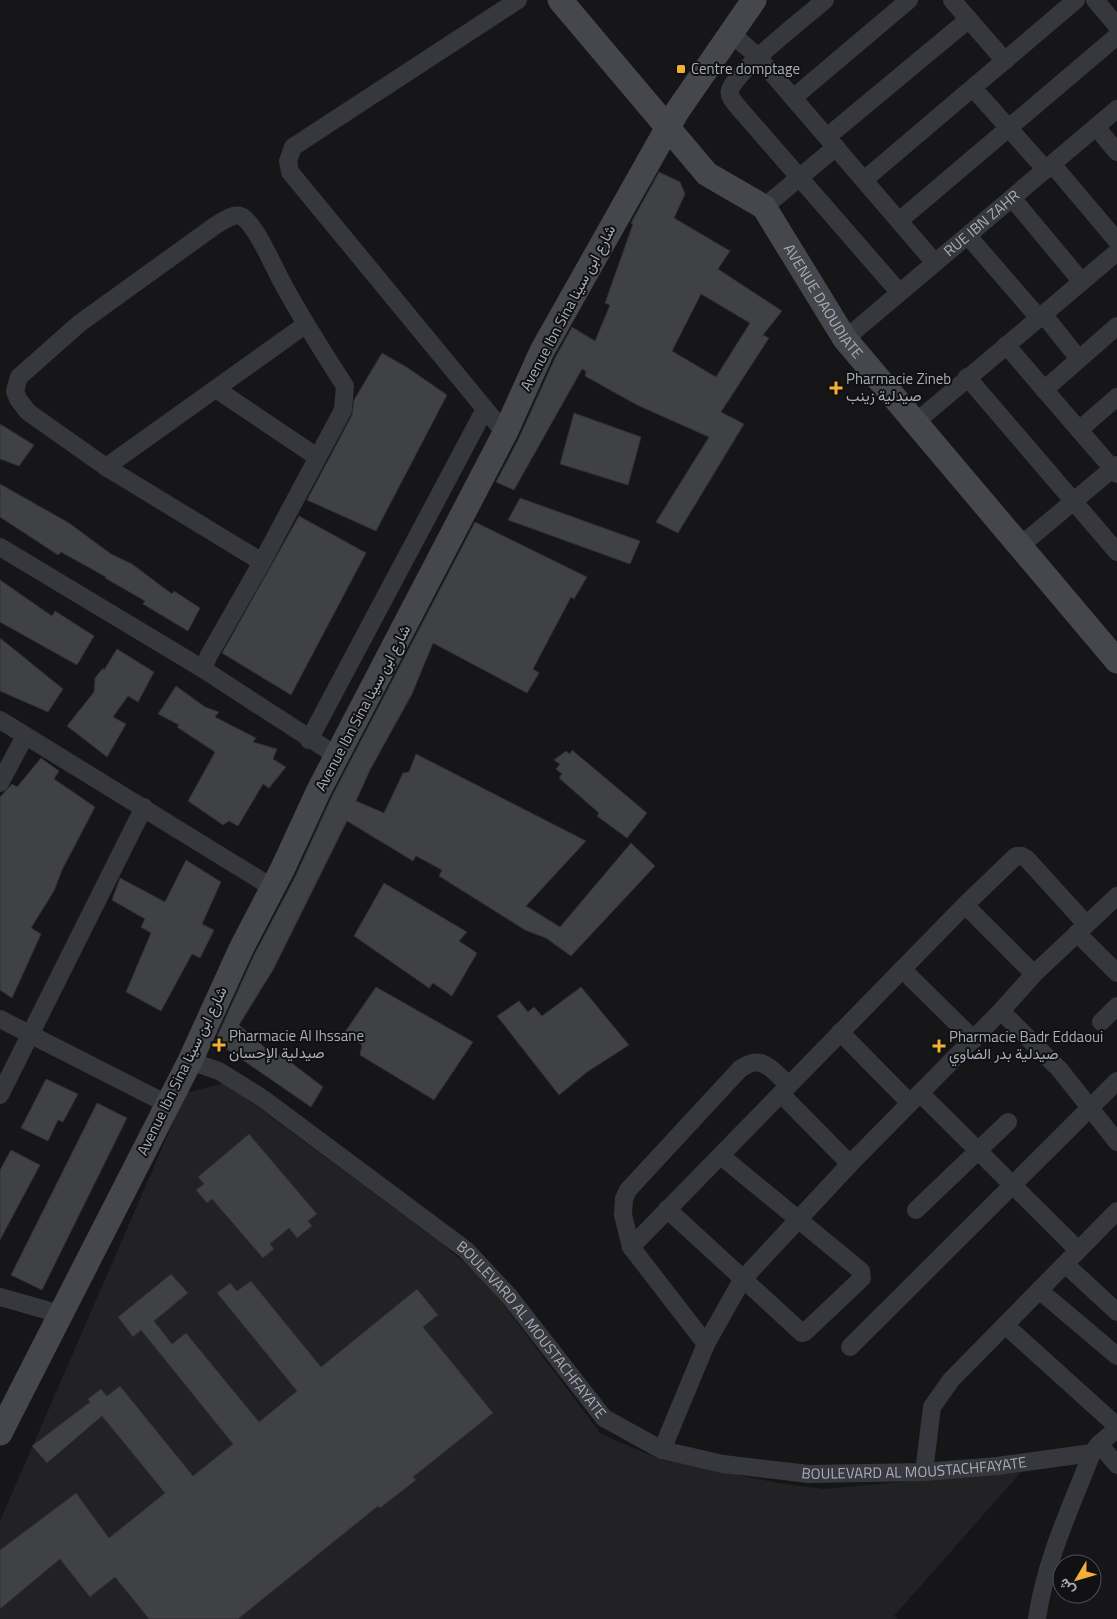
<svg xmlns="http://www.w3.org/2000/svg" width="1117" height="1619" viewBox="0 0 1117 1619" font-family="'Titillium Web',Vazirmatn,sans-serif">
	<style>
		.built { fill: #222225 }
		.building { fill: #404145; stroke: #303034; fill-rule: evenodd }
		.lines { fill: none; stroke-linecap: round; stroke-linejoin: round }
		.street { stroke: #37383d; stroke-width: 18 }
		.secondary { stroke: #45474d; stroke-width: 25 }
		.poi-dot { fill: #f2b134; stroke: #111113; stroke-width: 2 }
		.labels { text-anchor: middle; stroke-width: 4; stroke-linejoin: round; paint-order: stroke }
		.poi-label { font-size: 15px; fill: #a8adb8; stroke: #111113; text-anchor: start }
		.street-label { font-size: 15px; fill: #a8adb8; stroke: #111113 }
	</style>
	<rect width="100%" height="100%" fill="#161618"/>
	<!-- built -->
	<polygon class="built" points="225,1083 436,1239 485,1280 601,1434 659,1459 778,1483 824,1489 1022,1471 894,1616 898,1619 0,1619 0,1521 186,1093"/>
	<!-- building -->
	<g class="building">
		<path d="M659,172l21,10 5,12 -11,24 56,33 -12,18 64,42 -19,24 6,3 -48,74 23,12 -66,109 -22,-11 53,-85 -72,-32 -52,-29 1,-5 -4,-2 -68,121 -18,-8 22,-42 37,-82 17,-31 23,14 15,-36 -5,-2 28,-79 -2,-1zM701,294l49,29 -34,54 -44,-26z"/>
		<polygon points="382,353 408,368 447,395 376,531 307,500 352,415 354,400"/>
		<polygon points="574,413 641,437 628,485 560,464"/>
		<polygon points="0,424 34,445 19,466 0,459"/>
		<polygon points="0,484 69,523 111,554 132,564 172,594 174,591 200,608 188,631 143,604 145,601 112,582 105,578 106,577 61,552 58,555 0,517"/>
		<polygon points="520,498 640,541 630,564 508,520"/>
		<polygon points="299,516 366,553 291,695 222,653"/>
		<polygon points="475,522 587,577 574,599 571,597 533,669 539,673 527,693 433,643 412,694 370,770 356,801 384,813 403,773 409,772 416,754 586,841 526,906 560,927 631,843 655,866 571,956 546,938 525,930 439,876 442,870 416,856 413,861 347,821 273,970 239,1025 277,1058 280,1054 323,1087 311,1107 215,1041 254,955 295,877 332,796"/>
		<polygon points="0,580 52,616 55,611 94,636 77,665 0,622"/>
		<polygon points="0,638 63,689 48,712 0,691"/>
		<polygon points="117,649 154,672 138,702 128,696 113,717 126,724 107,757 67,726 94,692 95,678 103,668 104,670"/>
		<polygon points="176,686 205,707 219,712 215,717 256,738 253,742 277,749 273,759 286,767 269,788 263,784 238,826 229,821 223,825 188,801 215,752 177,727 179,725 158,714"/>
		<polygon points="572,750 647,813 627,838 597,816 599,813 559,778 562,774 556,769 560,764 554,760 566,751 570,754"/>
		<polygon points="41,758 59,771 54,779 95,807 62,870 54,891 31,928 41,934 12,998 0,990 0,797 12,784 17,787"/>
		<polygon points="186,860 221,882 202,924 214,930 200,958 192,954 161,1011 126,992 151,933 141,927 145,919 112,900 120,878 165,902"/>
		<polygon points="384,883 467,932 459,941 477,953 452,996 433,983 429,988 354,936"/>
		<polygon points="376,987 473,1042 434,1100 360,1055 362,1045 345,1032"/>
		<polygon points="581,987 629,1045 587,1072 559,1095 497,1016 519,1001 528,1012 534,1007 542,1016"/>
		<polygon points="46,1079 78,1094 63,1122 58,1120 48,1141 21,1128"/>
		<polygon points="97,1103 127,1118 42,1290 11,1275"/>
		<polygon points="249,1134 317,1214 308,1221 312,1226 297,1238 289,1228 270,1244 274,1249 263,1258 212,1199 207,1203 196,1190 204,1184 198,1177"/>
		<polygon points="11,1150 40,1165 0,1240 0,1170"/>
		<polygon points="171,1274 188,1293 154,1321 172,1344 186,1333 259,1422 297,1391 217,1293 230,1283 237,1291 251,1281 321,1367 417,1289 438,1315 423,1327 493,1413 413,1477 416,1480 380,1508 378,1506 238,1619 149,1619 115,1577 90,1597 60,1559 0,1609 0,1550 76,1493 109,1538 165,1493 102,1416 47,1463 32,1446 90,1402 88,1399 101,1389 107,1396 120,1386 193,1476 233,1444 141,1330 133,1337 118,1317"/>
	</g>
	<g class="lines">
		<!-- street -->
		<g class="street">
			<path d="M825,0c-19,17 -87,69 -95,90 -2,6 4,12 8,17l161,185"/>
			<polyline points="952,0 1005,61"/>
			<polyline points="1095,0 1117,26"/>
			<polyline points="732,34 758,57 935,263"/>
			<polyline points="973,88 1046,170"/>
			<polyline points="793,98 909,0"/>
			<polyline points="1096,127 1117,152"/>
			<polyline points="827,137 969,19"/>
			<polyline points="1052,164 1117,241"/>
			<polyline points="864,180 1076,0"/>
			<polyline points="1012,198 1082,282"/>
			<polyline points="764,207 836,147"/>
			<polyline points="899,221 1117,36"/>
			<polyline points="968,236 1039,318"/>
			<polyline points="1043,314 1079,359"/>
			<path id="s1" d="M845,339l272,-230"/>
			<polyline points="1006,345 1117,474"/>
			<polyline points="967,377 1117,552"/>
			<polyline points="216,389 317,457"/>
			<polyline points="1044,390 1117,326"/>
			<polyline points="916,422 1117,252"/>
			<polyline points="1079,430 1117,397"/>
			<polyline points="505,433 290,172 288,161 293,147 518,0"/>
			<polyline points="106,467 305,325"/>
			<polyline points="1020,546 1117,465"/>
			<polyline points="0,547 203,669 337,756"/>
			<path d="M203,669l6,-14 53,-93 81,-152 2,-24c-22,-34 -43,-67 -62,-102 -10,-18 -24,-53 -39,-66 -8,-7 -21,3 -28,7l-136,98 -61,54 -4,14 3,8 10,13 78,55 156,95"/>
			<polyline points="0,720 273,888"/>
			<polyline points="309,740 485,409"/>
			<polyline points="0,783 25,736"/>
			<polyline points="965,905 1034,974"/>
			<polyline points="1077,933 1117,973"/>
			<polyline points="902,969 974,1040"/>
			<polyline points="1001,1011 1060,1070 1117,1142"/>
			<polyline points="0,1019 167,1104"/>
			<polyline points="1101,1022 1117,1006"/>
			<polyline points="840,1032 910,1103"/>
			<path id="s2" d="M190,1061l29,10 43,27 204,152 43,46 95,122 58,32 61,14 86,10 115,-2 73,-6 95,-13"/>
			<polyline points="920,1093 1078,1250"/>
			<polyline points="781,1094 850,1164"/>
			<polyline points="0,1095 144,807"/>
			<polyline points="667,1209 802,1333 805,1332 859,1281 862,1278 861,1271 721,1156"/>
			<polyline points="916,1210 1008,1122"/>
			<polyline points="631,1247 965,905 1016,856 1022,856 1027,859 1086,924"/>
			<polyline points="1065,1264 1117,1312"/>
			<polyline points="1039,1290 1117,1356"/>
			<polyline points="0,1297 60,1314"/>
			<polyline points="1005,1325 1117,1426"/>
			<path d="M706,1344l-75,-97 -8,-32 1,-16 4,-9 112,-121c23,-16 31,1 49,16"/>
			<polyline points="850,1347 1117,1081"/>
			<polyline points="1099,1444 1117,1465"/>
			<polyline points="662,1450 706,1344 742,1280 850,1164 1001,1011 1034,974 1117,896"/>
			<polyline points="924,1472 932,1407 951,1380 1117,1211"/>
			<path d="M1037,1619c8,-58 34,-112 55,-166l7,-9 18,-15"/>
		</g>
		<!-- secondary -->
		<g class="secondary">
			<path id="s3" d="M560,0l147,174 57,33 81,132 272,322"/>
			<polyline points="0,1433 190,1061 241,949 282,870 319,790 505,433 542,351 676,113 754,0"/>
		</g>
	</g>
	<!-- markers -->
	<g class="poi-dot">
		<rect x="676" y="64" width="10" height="10" rx="2.5"/>
		<path d="M833.5 380.5h5v5h5v5h-5v5h-5v-5h-5v-5h5z"/>
		<path d="M216.5 1037.5h5v5h5v5h-5v5h-5v-5h-5v-5h5z"/>
		<path d="M936.5 1038.5h5v5h5v5h-5v5h-5v-5h-5v-5h5z"/>
	</g>
	<g class="labels">
		<!-- poi labels -->
		<g class="poi-label">
			<text x="691" y="74">Centre domptage</text>
			<text x="846" y="384">Pharmacie Zineb<tspan x="846" dy="17">صيدلية زينب</tspan></text>
			<text x="229" y="1041">Pharmacie Al Ihssane<tspan x="229" dy="17">صيدلية الإحسان</tspan></text>
			<text x="949" y="1042">Pharmacie Badr Eddaoui<tspan x="949" dy="17">صيدلية بدر الضاوي</tspan></text>
		</g>
		<!-- street labels -->
		<g class="street-label">
			<text dy="5" stroke="none"><textPath href="#s1" startOffset="179">RUE IBN ZAHR</textPath></text>
			<text dy="5" stroke="none"><textPath href="#s3" startOffset="405">AVENUE DAOUDIATE</textPath></text>
			<text transform="translate(568 308) rotate(-62)" y="5">Avenue Ibn Sina شارع ابن سينا</text>
			<text transform="translate(363 708) rotate(-62)" y="5">Avenue Ibn Sina شارع ابن سينا</text>
			<text transform="translate(182 1071) rotate(-64)" y="5">Avenue Ibn Sina شارع ابن سينا</text>
			<text dy="5" stroke="none"><textPath href="#s2" startOffset="439">BOULEVARD AL MOUSTACHFAYATE</textPath></text>
			<text dy="5" stroke="none"><textPath href="#s2" startOffset="874">BOULEVARD AL MOUSTACHFAYATE</textPath></text>
		</g>
	</g>
	<!-- north arrow -->
	<g transform="translate(1077 1579) rotate(232)"><circle r="24" fill="#111113" stroke="#4d4f55"/>
	<path d="M0-4L9 19L0 12L-9 19Z" fill="#f2b134"/>
	<text y="-8" font-size="14" font-weight="bold" text-anchor="middle" fill="#a8adb8">ش</text>
	</g>
</svg>
